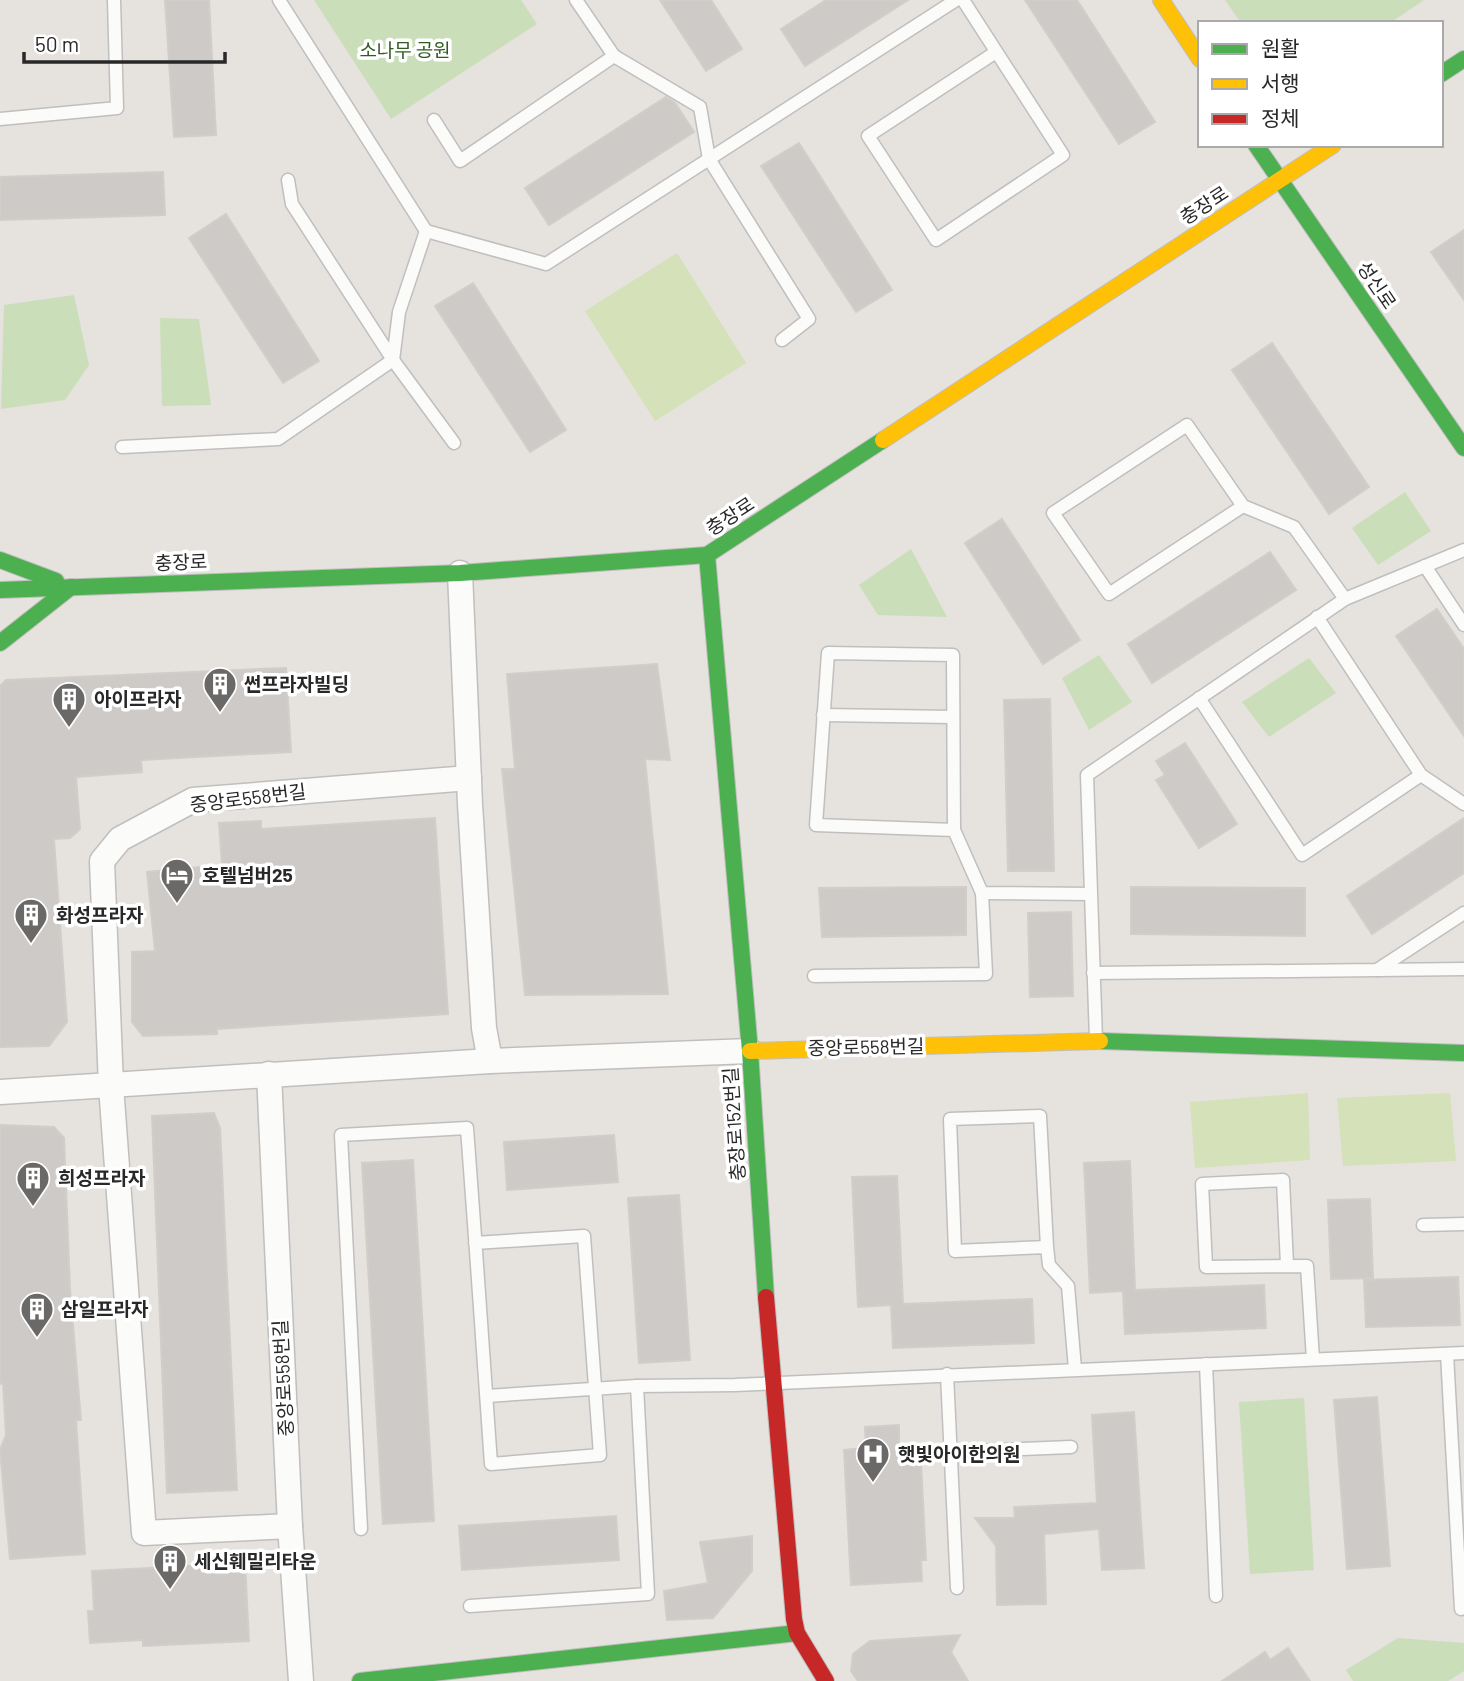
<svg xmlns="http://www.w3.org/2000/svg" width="1464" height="1681" viewBox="0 0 1464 1681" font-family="Barlow,'Noto Sans KR',sans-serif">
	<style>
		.green { fill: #cbdeba }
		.pitch { fill: #d4e1b9 }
		.building { fill: #cdcac8; stroke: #d1ceca; stroke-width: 2 }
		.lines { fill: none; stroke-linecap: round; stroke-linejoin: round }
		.lane-casing { stroke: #c0bfbf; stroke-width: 15 }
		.street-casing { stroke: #c0bfbf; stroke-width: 27 }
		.fast-casing { stroke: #c0bfbf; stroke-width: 18 }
		.slow-casing { stroke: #c0bfbf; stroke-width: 18 }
		.jam-casing { stroke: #c0bfbf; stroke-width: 18 }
		.lane { stroke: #fbfbfa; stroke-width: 12 }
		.street { stroke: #fbfbfa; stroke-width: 24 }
		.fast { stroke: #4caf50; stroke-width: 16 }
		.slow { stroke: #ffc107; stroke-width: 16 }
		.jam { stroke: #c62828; stroke-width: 16 }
		.labels { text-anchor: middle; stroke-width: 7; stroke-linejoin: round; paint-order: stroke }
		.park-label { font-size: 19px; fill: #305c21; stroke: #fff }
		.street-label { font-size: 19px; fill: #282828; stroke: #fff }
		.poi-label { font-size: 19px; font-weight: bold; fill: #282828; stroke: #fff; text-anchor: start }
	</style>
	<rect width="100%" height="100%" fill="#e6e2de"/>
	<!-- green -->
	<g class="green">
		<polygon points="314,0 521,0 537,24 391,119"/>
		<polygon points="1225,0 1424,0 1390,23 1241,23"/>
		<polygon points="74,295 89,365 65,400 1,409 4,305"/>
		<polygon points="160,318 199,319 211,405 162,406"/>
		<polygon points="1405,492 1431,531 1378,565 1352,528"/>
		<polygon points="911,549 947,617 878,615 859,585"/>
		<polygon points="1099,655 1132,702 1089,730 1062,678"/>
		<polygon points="1309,658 1336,693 1269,737 1242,702"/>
		<polygon points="1304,1398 1314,1570 1250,1574 1239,1402"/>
		<polygon points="1398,1638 1464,1643 1464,1671 1448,1681 1353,1681 1346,1670"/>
	</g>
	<!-- pitch -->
	<g class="pitch">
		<polygon points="677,253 746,363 655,421 585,311"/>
		<polygon points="1308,1093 1310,1160 1195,1168 1190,1102"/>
		<polygon points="1450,1093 1456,1161 1343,1166 1337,1098"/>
	</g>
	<!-- building -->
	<g class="building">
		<polygon points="165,0 209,0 216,135 174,137"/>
		<polygon points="660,0 711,0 742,49 706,71"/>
		<polygon points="826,0 908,0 805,66 781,29"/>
		<polygon points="1025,0 1077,0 1155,122 1119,144"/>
		<polygon points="666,97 675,103 694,132 549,225 525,188"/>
		<polygon points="799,143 892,290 856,312 761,166"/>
		<polygon points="163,172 165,215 0,220 0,177"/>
		<polygon points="226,214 319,361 283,383 189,238"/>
		<polygon points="1464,230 1464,300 1431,252"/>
		<polygon points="473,283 566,430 530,452 435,306"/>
		<polygon points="1272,343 1369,487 1329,514 1232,370"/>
		<polygon points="1002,519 1080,640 1043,664 965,543"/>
		<polygon points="1270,552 1296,590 1152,683 1128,644"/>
		<polygon points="1437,609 1464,649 1464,736 1396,636"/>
		<polygon points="657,664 670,760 645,759 668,994 525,995 502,769 515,769 507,674"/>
		<polygon points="286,668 291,752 141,760 142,772 76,777 80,829 70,838 54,839 67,1022 49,1046 0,1047 0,686 6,680"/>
		<polygon points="1050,699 1054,871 1008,871 1004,700"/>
		<polygon points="1185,743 1237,824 1199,848 1156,780 1165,775 1156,761"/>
		<polygon points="435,818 448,1014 217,1029 217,1034 143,1036 132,1022 132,952 155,951 147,872 222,865 219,823 261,821 261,829"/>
		<polygon points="1464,818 1464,873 1372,934 1347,896"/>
		<polygon points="966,887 966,935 822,937 819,888"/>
		<polygon points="1131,887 1305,888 1305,936 1131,934"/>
		<polygon points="1071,912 1073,996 1030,997 1028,913"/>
		<polygon points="214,1113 220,1128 237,1490 167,1493 152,1116"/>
		<polygon points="0,1125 54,1127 64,1138 70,1289 81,1420 76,1420 85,1554 10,1559 0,1450 6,1435 3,1383 0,1384"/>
		<polygon points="614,1135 618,1182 507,1190 504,1142"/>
		<polygon points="413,1160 434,1521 383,1524 362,1163"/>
		<polygon points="1130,1161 1135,1290 1264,1285 1266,1328 1125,1334 1123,1291 1090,1293 1084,1163"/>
		<polygon points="897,1176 903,1304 1032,1299 1034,1343 893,1348 891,1305 858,1307 852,1177"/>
		<polygon points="679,1195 690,1360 639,1363 628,1198"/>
		<polygon points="1370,1199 1373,1278 1331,1279 1328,1200"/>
		<polygon points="1458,1277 1460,1325 1366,1327 1364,1280"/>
		<polygon points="1377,1397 1390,1566 1347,1569 1334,1400"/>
		<polygon points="1134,1412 1144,1568 1102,1570 1099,1529 1044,1534 1046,1604 997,1605 996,1546 975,1518 1015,1518 1014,1507 1097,1503 1092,1415"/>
		<polygon points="899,1425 899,1444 920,1443 926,1560 921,1560 922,1581 851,1585 844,1450 866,1448 865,1427"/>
		<polygon points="616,1516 619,1560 462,1570 459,1526"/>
		<polygon points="752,1536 752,1571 713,1618 667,1620 664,1591 708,1583 700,1542"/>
		<polygon points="245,1563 249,1641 143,1646 143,1640 90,1643 88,1611 94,1611 92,1571"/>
		<polygon points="960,1635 951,1652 968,1681 858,1681 851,1671 853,1654 870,1641"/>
		<polygon points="1288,1648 1310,1681 1222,1681 1265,1652 1270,1660"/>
	</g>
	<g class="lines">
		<defs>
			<g id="lane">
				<polyline points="279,0 426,231 546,264 956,0"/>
				<polyline points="576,0 614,56"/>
				<polyline points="963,0 1063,155 936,240 868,136 996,52"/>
				<polyline points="0,119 117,108 114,0"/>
				<polyline points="434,120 460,161 614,56 700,107 709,159 809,319 782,340"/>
				<polyline points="288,180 292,204 393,360 454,443"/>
				<polyline points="122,447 278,439 393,360 399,312 426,231"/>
				<polyline points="1243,506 1109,594 1053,513 1187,425 1243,506 1294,527 1345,599"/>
				<polyline points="1425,566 1464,625"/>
				<polyline points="1317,617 1421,775 1464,804"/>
				<polyline points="1199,698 1302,855 1421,775"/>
				<polyline points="823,715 953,717"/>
				<polyline points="954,830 816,825 828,653 953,655 954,830 982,893 1090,894"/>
				<polyline points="1377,970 1464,969"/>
				<polyline points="1093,973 1377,970 1464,913"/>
				<polyline points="814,976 986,974 982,893"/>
				<polyline points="1096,1040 1087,775 1345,599 1464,550"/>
				<polyline points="1423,1225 1464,1224"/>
				<polyline points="1047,1247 955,1251 950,1119 1040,1116 1047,1247 1049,1265 1068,1286 1075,1369"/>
				<polyline points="1287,1265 1283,1180 1202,1184 1206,1267 1307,1266 1313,1359"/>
				<polyline points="1447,1354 1461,1609"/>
				<polyline points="1206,1364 1216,1596"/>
				<polyline points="947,1374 957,1588"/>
				<polyline points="487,1396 637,1386 735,1385 1464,1353"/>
				<polyline points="950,1452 1071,1447"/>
				<path d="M361,1529l-20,-394 126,-7c8,112 17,224 24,336l109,-9 -16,-219 -109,7"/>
				<polyline points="470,1606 648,1594 637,1386"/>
			</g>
			<g id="street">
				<polyline points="460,573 470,804 484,1028 490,1061"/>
				<polyline points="269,1074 290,1526 301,1681"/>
				<polyline points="0,1092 490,1061 750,1051"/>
				<polyline points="290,1526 144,1533 111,1086 102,861 120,839 193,800 469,778"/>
			</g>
			<g id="fast">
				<polyline points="1441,74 1464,59"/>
				<polyline points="1256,145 1464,448"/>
				<polyline points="707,555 750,1051 766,1297"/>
				<polyline points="0,560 56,581"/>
				<polyline points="0,590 460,573 707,555 883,440"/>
				<polyline points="0,643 71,587"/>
				<polyline points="1100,1041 1464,1053"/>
				<polyline points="360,1681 797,1633"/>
			</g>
			<g id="slow">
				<polyline points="1161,0 1200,59"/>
				<polyline points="883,440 1333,145"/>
				<polyline points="750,1051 1100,1041"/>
			</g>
			<polyline id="jam" points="766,1297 794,1619 797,1633 826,1681"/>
		</defs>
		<!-- lane casing -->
		<use href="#lane" class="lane-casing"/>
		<!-- street casing -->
		<use href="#street" class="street-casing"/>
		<!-- fast casing -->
		<use href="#fast" class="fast-casing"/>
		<!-- slow casing -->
		<use href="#slow" class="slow-casing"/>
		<!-- jam casing -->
		<use href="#jam" class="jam-casing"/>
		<!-- lane -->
		<use href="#lane" class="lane"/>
		<!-- street -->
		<use href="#street" class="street"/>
		<!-- fast -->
		<use href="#fast" class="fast"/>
		<!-- slow -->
		<use href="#slow" class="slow"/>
		<!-- jam -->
		<use href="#jam" class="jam"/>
	</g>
	<!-- icons -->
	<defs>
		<symbol id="building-pin" viewBox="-11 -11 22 30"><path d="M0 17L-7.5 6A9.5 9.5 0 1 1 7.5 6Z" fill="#6a6968" stroke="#fff"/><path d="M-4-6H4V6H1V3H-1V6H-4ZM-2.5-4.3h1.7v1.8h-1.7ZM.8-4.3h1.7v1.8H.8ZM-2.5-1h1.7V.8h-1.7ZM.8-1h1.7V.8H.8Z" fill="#fff"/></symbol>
		<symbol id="hotel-pin" viewBox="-11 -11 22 30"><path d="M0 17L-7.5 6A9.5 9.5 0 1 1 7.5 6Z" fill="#6a6968" stroke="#fff"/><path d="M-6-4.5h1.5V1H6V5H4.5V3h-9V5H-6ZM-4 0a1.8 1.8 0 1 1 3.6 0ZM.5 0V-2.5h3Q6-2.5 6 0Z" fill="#fff"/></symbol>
		<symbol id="hospital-pin" viewBox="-11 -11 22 30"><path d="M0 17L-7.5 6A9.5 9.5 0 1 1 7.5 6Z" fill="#6a6968" stroke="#fff"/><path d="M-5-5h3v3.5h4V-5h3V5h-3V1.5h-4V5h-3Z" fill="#fff"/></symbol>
	</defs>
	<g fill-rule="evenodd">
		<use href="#building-pin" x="201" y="665" width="38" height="52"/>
		<use href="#building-pin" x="50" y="680" width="38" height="52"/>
		<use href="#hotel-pin" x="158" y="856" width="38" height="52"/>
		<use href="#building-pin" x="12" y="896" width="38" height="52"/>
		<use href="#building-pin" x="14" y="1159" width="38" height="52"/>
		<use href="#building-pin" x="18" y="1290" width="38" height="52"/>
		<use href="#hospital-pin" x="854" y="1435" width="38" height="52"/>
		<use href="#building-pin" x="151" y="1542" width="38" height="52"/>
	</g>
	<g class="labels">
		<!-- park labels -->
		<g class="park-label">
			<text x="405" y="57">소나무 공원</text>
		</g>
		<!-- street labels -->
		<g class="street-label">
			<text transform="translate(1204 205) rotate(-33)" y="7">충장로</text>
			<text transform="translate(1377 285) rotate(56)" y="7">성신로</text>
			<text transform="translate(730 516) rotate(-33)" y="7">충장로</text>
			<text transform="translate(181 562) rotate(-2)" y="7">충장로</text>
			<text transform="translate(248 798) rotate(-7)" y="7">중앙로558번길</text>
			<text transform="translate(866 1047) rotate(-1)" y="7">중앙로558번길</text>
			<text transform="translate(734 1124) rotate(-94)" y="7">충장로152번길</text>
			<text transform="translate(283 1378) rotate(-93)" y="7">중앙로558번길</text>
		</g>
		<!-- poi labels -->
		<g class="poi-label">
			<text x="244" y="691">썬프라자빌딩</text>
			<text x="94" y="706">아이프라자</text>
			<text x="202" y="882">호텔넘버25</text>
			<text x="56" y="922">화성프라자</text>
			<text x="58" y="1185">희성프라자</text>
			<text x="61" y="1316">삼일프라자</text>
			<text x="898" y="1461">햇빛아이한의원</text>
			<text x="194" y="1568">세신훼밀리타운</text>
		</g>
	</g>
	<!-- legend -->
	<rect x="1198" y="21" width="245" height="126" fill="#ffffff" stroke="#a9a9a9" stroke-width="2"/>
	<rect x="1212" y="44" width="35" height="10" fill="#4caf50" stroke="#a9a9a9" stroke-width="2"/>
	<text x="1261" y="56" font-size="21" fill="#282828">원활</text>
	<rect x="1212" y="79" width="35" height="10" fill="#ffc107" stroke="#a9a9a9" stroke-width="2"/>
	<text x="1261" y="91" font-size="21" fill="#282828">서행</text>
	<rect x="1212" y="114" width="35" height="10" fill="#c62828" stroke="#a9a9a9" stroke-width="2"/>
	<text x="1261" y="126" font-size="21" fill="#282828">정체</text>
	<!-- scale -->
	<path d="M24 52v10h201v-10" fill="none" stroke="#282828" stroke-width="3.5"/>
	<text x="35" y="52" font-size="21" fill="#282828" stroke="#ffffff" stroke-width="5" paint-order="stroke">50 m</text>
</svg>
